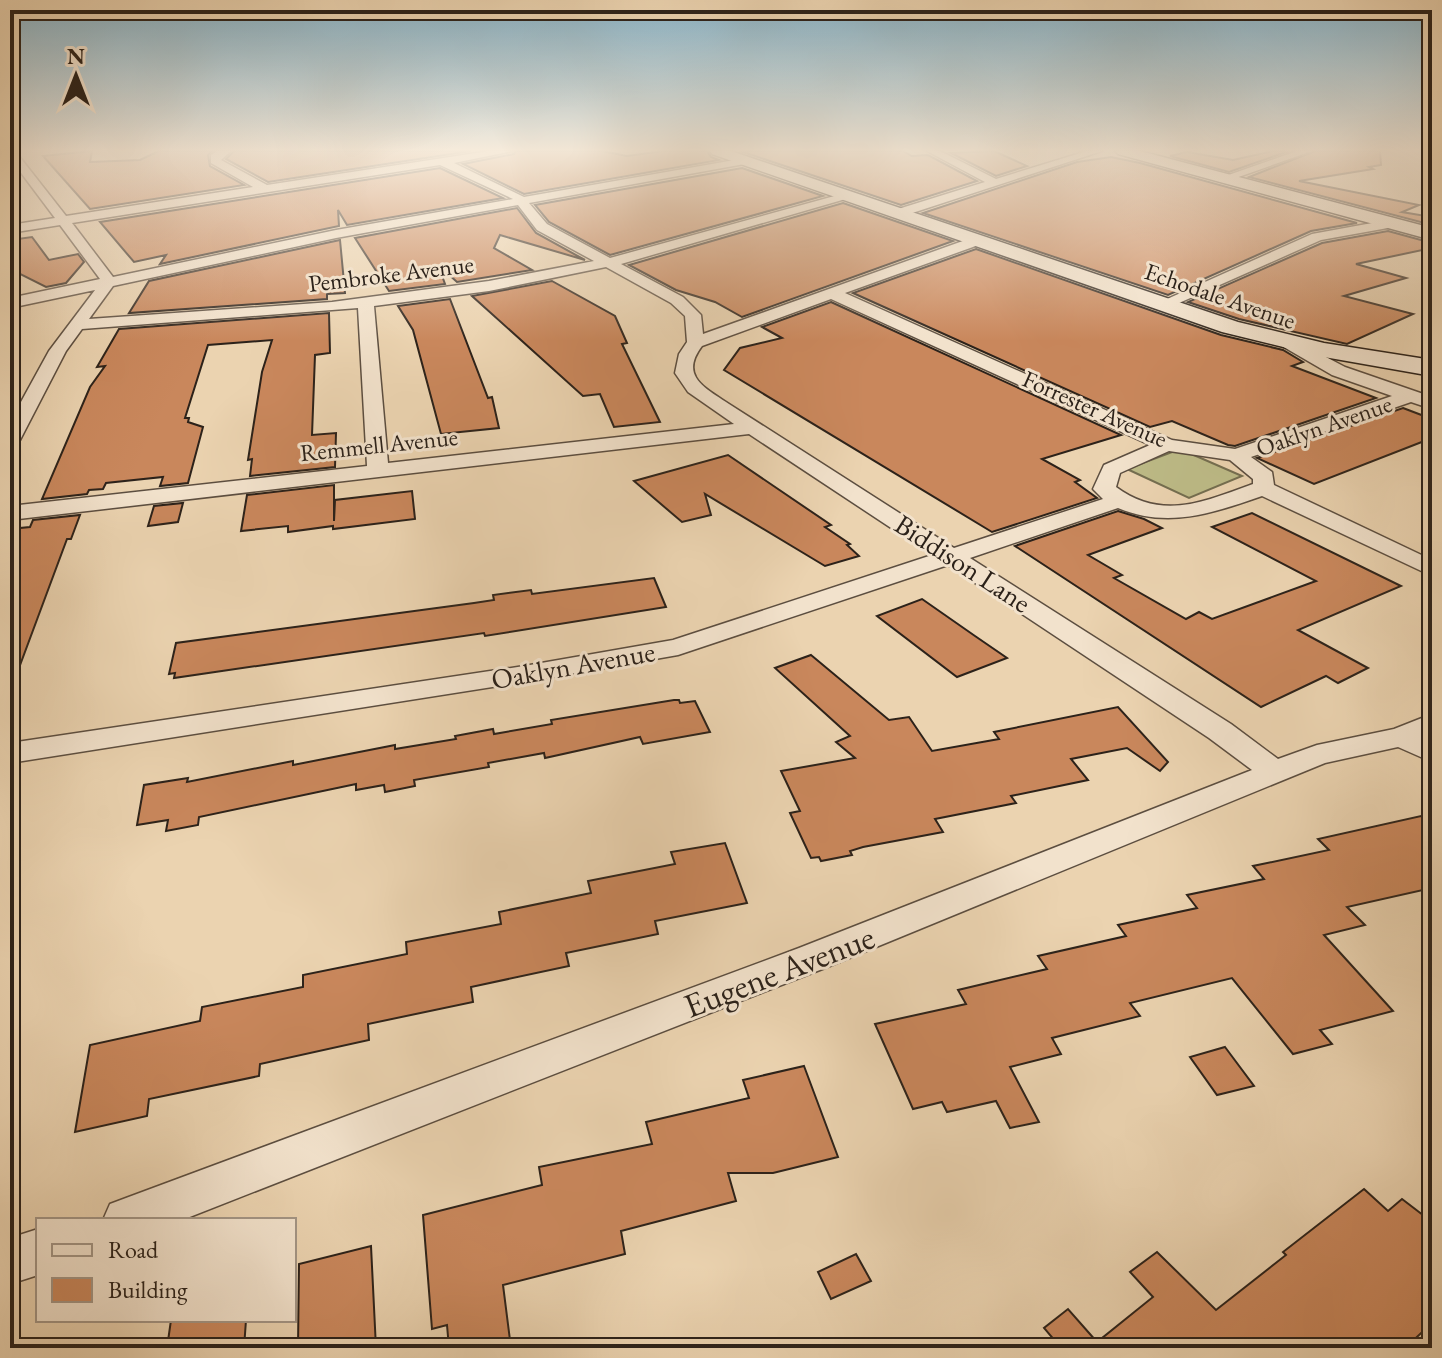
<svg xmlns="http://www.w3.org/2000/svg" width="1442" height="1358" viewBox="0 0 1442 1358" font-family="'EB Garamond',serif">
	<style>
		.green { fill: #bdbb87; stroke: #746e50; stroke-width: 2 }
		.building { fill: #c9875c; stroke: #2c221a; stroke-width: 2 }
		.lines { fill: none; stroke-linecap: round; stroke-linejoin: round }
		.street-casing { stroke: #5c4e40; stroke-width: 3 }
		.secondary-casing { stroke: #2c221a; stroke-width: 3 }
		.street { fill: #f2e2cc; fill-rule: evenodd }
		.secondary { fill: #f2e2cc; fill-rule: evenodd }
		.labels { text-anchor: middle; stroke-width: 6; stroke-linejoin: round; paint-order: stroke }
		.far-street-label { font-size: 24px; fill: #2c221a; stroke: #f2e2cc }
		.street-label { font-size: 28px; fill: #2c221a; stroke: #f2e2cc }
		.near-street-label { font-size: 34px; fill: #2c221a; stroke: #f2e2cc }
	</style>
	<rect width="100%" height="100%" fill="#ebd3b0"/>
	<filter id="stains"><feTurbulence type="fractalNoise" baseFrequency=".0025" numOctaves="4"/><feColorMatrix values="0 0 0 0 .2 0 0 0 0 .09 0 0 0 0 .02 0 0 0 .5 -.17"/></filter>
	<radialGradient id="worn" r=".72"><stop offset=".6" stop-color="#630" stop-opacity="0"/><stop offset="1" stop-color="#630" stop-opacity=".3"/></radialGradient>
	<!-- green -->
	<polygon class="green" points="1180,449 1242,476 1189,498 1127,469"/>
	<!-- building -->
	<g class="building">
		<polygon points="92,151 90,162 140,160 159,151 212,151 208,155 210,166 244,185 90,209 43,156"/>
		<polygon points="234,151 471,151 268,182 226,159"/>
		<polygon points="516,151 602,151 627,156 663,151 707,151 711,157 719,160 524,194 463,164 514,154"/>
		<polygon points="740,151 903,151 912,156 928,155 977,181 901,205"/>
		<polygon points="994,151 1027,166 996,176 951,153"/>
		<polygon points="1273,151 1289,151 1229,172 1170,156 1187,152 1233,160"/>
		<polygon points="1315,151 1380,151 1381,165 1369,167 1373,169 1299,181 1419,205 1402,212 1432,217 1432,225 1249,177"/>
		<polygon points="1111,157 1140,163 1357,223 1311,231 1168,295 923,213 1077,162"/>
		<polygon points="440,168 503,198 347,225 338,210 339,226 160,264 166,255 134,262 100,222"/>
		<polygon points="742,168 823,196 610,255 549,222 535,205"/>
		<polygon points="843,203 953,241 742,317 715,302 676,290 629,265"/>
		<polygon points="517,208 536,233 585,260 500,235 494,248 532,270 457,282 438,265 445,284 389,291 355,238"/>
		<polygon points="1388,231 1432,243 1432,248 1356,264 1406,278 1344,296 1413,314 1347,344 1239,319 1188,302 1322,243"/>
		<polygon points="32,237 49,260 78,254 84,262 66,283 46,287 10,269 10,240"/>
		<polygon points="340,240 345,293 327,294 327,299 129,313 149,281"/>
		<polygon points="976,249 1221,335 1283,350 1303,362 1292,366 1376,398 1235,446 1228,445 1172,421 1150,427 853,293"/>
		<polygon points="552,281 615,316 627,343 622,344 660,422 614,427 600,394 583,396 472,296"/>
		<polygon points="450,299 488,398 492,397 499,428 441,434 413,330 398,306"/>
		<polygon points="831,302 1121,435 1042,459 1080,480 1075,482 1097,498 992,532 724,370 740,348 782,338 762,327"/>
		<polygon points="329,313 330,353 315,355 312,435 336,433 335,467 250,476 252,459 248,460 262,372 272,340 208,345 185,418 189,418 188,422 203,427 188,483 160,486 163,477 106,483 103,489 89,490 87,494 42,499 90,387 105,366 97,367 119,329"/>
		<polygon points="1403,408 1432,419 1432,438 1314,484 1257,458"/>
		<polygon points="728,455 831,525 825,527 850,544 847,545 859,556 825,566 705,494 711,515 682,522 634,481"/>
		<polygon points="334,485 334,521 335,500 412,491 415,519 333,529 333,526 288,532 288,526 241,531 247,495"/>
		<polygon points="183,503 178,522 148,526 154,506"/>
		<polygon points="1118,511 1144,519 1162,528 1088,555 1122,575 1114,578 1186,619 1199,612 1212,619 1316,581 1212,527 1252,513 1401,586 1298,630 1368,668 1338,683 1326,676 1261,707 1015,546"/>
		<polygon points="80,515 71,539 67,539 13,684 10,683 10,529 30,527 33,520"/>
		<polygon points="654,578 666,607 485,636 484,633 174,678 175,673 169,674 176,643 474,603 494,600 493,595 531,590 532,594"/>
		<polygon points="922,599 975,636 1007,658 957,677 877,616"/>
		<polygon points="811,655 889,720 909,717 932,751 999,739 994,732 1118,707 1168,762 1160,771 1127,748 1071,759 1088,780 1011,796 1016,803 935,819 943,832 863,847 850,851 852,855 821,861 819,857 811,858 790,813 800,811 781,771 855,758 836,742 850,736 775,668"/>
		<polygon points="674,700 679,700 680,703 695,701 710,732 643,744 640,737 545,758 544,753 488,763 489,767 414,780 415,786 385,792 384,785 356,790 356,784 199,817 198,825 166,831 168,820 137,825 144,785 188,778 187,782 293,761 293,765 395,745 395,749 456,739 455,736 493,729 494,734 552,724 551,720"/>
		<polygon points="1421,816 1432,826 1432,888 1347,907 1365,925 1324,935 1393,1011 1320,1030 1332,1044 1293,1054 1232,978 1130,1003 1140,1016 1052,1038 1061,1054 1010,1067 1039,1122 1010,1128 996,1101 947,1112 942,1102 913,1109 875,1024 966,1004 958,990 1047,969 1038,956 1126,936 1118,925 1197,908 1187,895 1264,879 1253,866 1329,850 1318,839"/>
		<polygon points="725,843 747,903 655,921 658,934 566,953 569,966 471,987 473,1002 368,1024 369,1040 260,1064 259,1076 149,1099 147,1116 75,1132 90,1045 200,1021 202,1007 303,987 303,975 407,954 406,942 501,924 499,912 591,893 588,881 675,864 671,852"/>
		<polygon points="1225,1047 1254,1086 1217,1095 1190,1057"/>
		<polygon points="804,1066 838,1157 773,1173 728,1173 736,1201 621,1231 625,1254 503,1285 511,1348 449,1348 447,1325 432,1329 423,1215 542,1185 539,1167 652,1144 646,1122 749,1098 743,1080"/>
		<polygon points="1364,1189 1388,1211 1402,1199 1432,1222 1432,1323 1405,1348 1061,1348 1044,1328 1068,1309 1097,1342 1153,1297 1130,1272 1157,1252 1216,1310 1286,1255 1283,1252"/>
		<polygon points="371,1246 376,1348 298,1348 299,1264"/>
		<polygon points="856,1254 871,1281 831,1299 818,1272"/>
		<polygon points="171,1320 246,1320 244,1348 167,1348"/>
	</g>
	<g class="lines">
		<defs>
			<g id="street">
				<path d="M10,151h5l51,65 187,-29 -42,-24v-8l6,-4h14l-10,9 46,25 222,-34h24l-59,12 70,34 222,-39 4,1v4l-221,40 18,21 63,34 239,-66v6l-228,66 62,33 18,18 2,19 271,-97h10v6l-139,50 327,147 63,9 157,-53 -60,-21 -50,-29 -2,-4 2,-4 6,-1 57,30 87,30v12l-21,-7 -160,55 21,15 2,13 158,75v16l-170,-80c-49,17 -94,33 -144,12l-148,50 261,166 47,35 39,-14 77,-16 38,-15v20l-6,3 6,3v22l-34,-15 -73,16 -500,205 -643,252h-79l7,-16 16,-6 673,-250 453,-178 -43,-32 -261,-173 -270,90 -154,27 -514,81v-20l514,-77 149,-26 259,-85 -183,-121 -739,86v-14l357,-40 -9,-158 -276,21 -16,22 -46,89 -10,6v-24l39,-71 46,-61 -85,18v-10l90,-19 -40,-54 -50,8v-8l45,-7 -45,-60zM440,165l73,34 -177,31 -223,47 -41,-54zM518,205l19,25 57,31 -105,20 -157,21 -243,17 24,-33 223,-48zM606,267l65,36 14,13 2,26 -8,12 -4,19 13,19 46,32 -346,39 -14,-157 115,-15zM831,299l319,146 -46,20 -11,24 10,10 -149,49 -225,-144c-24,-16 -50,-28 -27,-58zM1169,451l61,9 23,19v5c-50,18 -91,37 -137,3l4,-14z"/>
				<polygon points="927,151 940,151 996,179 1087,151 1102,151 903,216 895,216 895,210 985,182"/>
				<polygon points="1297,151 1312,151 1230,180 1220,178"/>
				<polygon points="1394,219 1401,223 1399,226 1321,240 1170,307 1164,309 1156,304 1312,234"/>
				<polygon points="38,1229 38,1275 10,1284 10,1238"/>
			</g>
			<g id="secondary">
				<polygon points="710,151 731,151 1238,322 1324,343 1432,360 1432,376 1324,357 1222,332 712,154"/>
				<polygon points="1115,151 1140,151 1432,228 1432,240 1118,154"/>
			</g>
		</defs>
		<!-- street casing -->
		<use href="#street" class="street-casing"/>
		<!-- secondary casing -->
		<use href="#secondary" class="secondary-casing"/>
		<!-- street -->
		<use href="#street" class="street"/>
		<!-- secondary -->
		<use href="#secondary" class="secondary"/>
	</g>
	<!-- sky -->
	<linearGradient id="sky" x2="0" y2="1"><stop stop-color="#88b6cd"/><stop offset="0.44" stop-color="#f6ebdb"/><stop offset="1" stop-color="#f6ebdb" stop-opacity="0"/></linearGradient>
	<rect width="1442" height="341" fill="url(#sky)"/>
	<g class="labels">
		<!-- far-street labels -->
		<g class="far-street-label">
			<text transform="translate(391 274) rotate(-7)" y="8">Pembroke Avenue</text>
			<text transform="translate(1220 296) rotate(19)" y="8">Echodale Avenue</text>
			<text transform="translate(1095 409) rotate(24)" y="8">Forrester Avenue</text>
			<text transform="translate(1324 426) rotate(-19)" y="8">Oaklyn Avenue</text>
			<text transform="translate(379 445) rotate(-6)" y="8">Remmell Avenue</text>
		</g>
		<!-- street labels -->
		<g class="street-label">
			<text transform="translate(963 563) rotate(33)" y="10">Biddison Lane</text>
			<text transform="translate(573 665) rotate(-10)" y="10">Oaklyn Avenue</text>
		</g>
		<!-- near-street labels -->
		<g class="near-street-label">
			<text transform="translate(779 971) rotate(-21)" y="12">Eugene Avenue</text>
		</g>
	</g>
	<!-- margin -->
	<rect width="1442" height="1358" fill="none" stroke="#ebd3b0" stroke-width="40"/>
	<rect x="12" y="12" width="1418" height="1334" fill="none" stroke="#2c221a" stroke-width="4"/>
	<rect x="20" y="20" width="1402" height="1318" fill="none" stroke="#2c221a" stroke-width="2"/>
	<!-- legend -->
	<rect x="36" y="1218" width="260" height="104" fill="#f2e2cc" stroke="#a39585" stroke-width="2"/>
	<rect x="52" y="1244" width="40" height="12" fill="#f2e2cc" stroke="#a39585" stroke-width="2"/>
	<text x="108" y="1258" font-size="24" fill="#2c221a">Road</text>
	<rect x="52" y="1278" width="40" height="24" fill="#c9875c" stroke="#a39585" stroke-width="2"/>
	<text x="108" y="1298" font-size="24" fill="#2c221a">Building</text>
	<!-- north arrow -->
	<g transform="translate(76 76)" stroke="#f2e2cc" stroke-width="6" paint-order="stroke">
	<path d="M0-6L14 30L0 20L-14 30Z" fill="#2c221a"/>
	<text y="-12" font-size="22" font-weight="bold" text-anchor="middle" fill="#2c221a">N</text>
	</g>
	<rect width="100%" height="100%" filter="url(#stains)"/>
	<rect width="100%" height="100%" fill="url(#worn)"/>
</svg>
